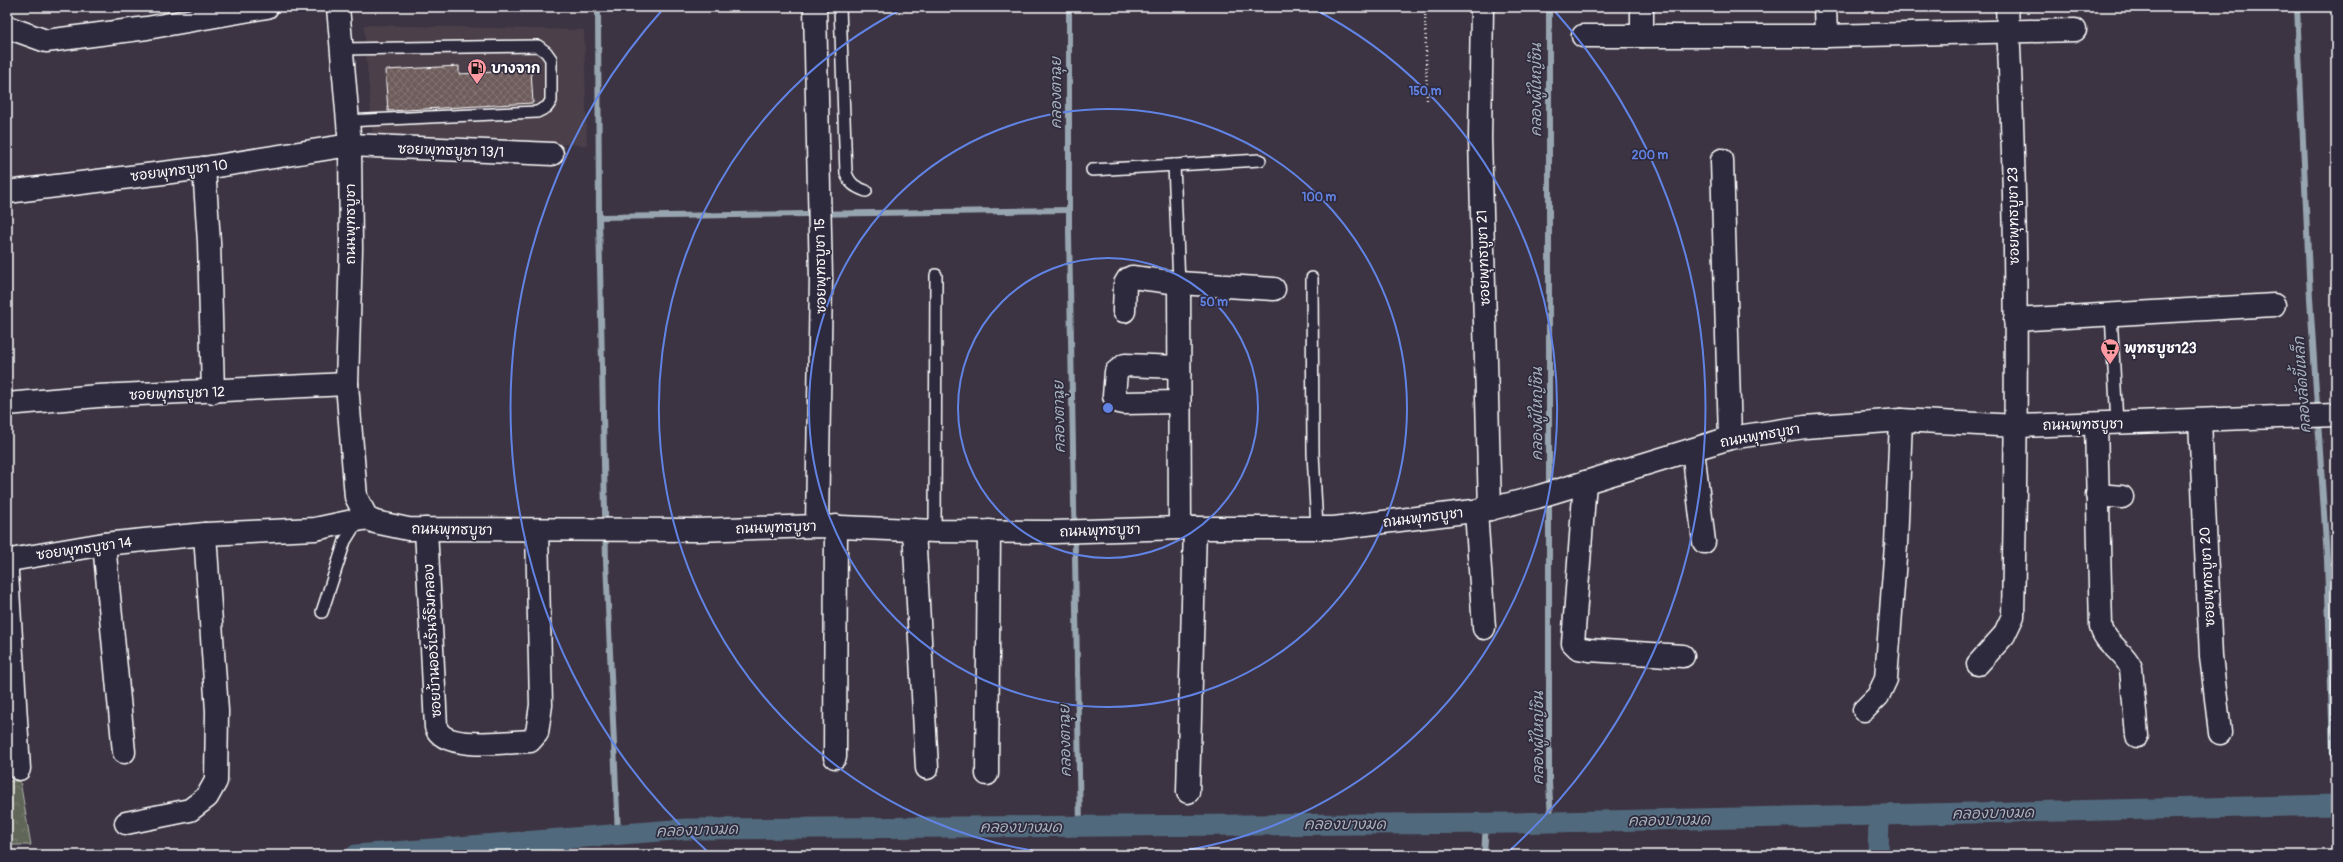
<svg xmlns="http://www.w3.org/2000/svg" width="2343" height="862" viewBox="0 0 2343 862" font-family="Pangolin,'Playpen Sans Thai',sans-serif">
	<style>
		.built { fill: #4b404a }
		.forest { fill: url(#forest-crowns); stroke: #b0b2ac }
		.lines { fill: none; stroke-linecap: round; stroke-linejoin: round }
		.stream { stroke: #97a5b0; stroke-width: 6 }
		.canal { stroke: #51697b; stroke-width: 21 }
		.building { fill: url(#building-cross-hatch); stroke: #fff }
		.lane-casing { stroke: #fff; stroke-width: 14 }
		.street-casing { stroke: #fff; stroke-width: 25 }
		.secondary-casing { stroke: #fff; stroke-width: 25 }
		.path { stroke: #fff; stroke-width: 2.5; stroke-dasharray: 1 3; stroke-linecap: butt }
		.lane { stroke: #2f2a3d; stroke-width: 11 }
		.street { stroke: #2f2a3d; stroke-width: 22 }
		.secondary { stroke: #2f2a3d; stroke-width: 22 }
		.ring { fill: none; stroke: #6183e4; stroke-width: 2 }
		.labels { text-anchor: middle; stroke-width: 3.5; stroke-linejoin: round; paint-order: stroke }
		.poi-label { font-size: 14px; font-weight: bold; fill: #fff; stroke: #2f2a3d; text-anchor: start }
		.street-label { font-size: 14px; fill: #fff; stroke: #2f2a3d }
		.water-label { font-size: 15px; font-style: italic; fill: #a8b4bd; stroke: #2f2a3d }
		.centre { fill: #6183e4; stroke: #2f2a3d; stroke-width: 2 }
		.ring-label { font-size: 12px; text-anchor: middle; font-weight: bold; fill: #6183e4; stroke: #2f2a3d; stroke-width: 3.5; stroke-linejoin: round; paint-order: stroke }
	</style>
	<defs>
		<pattern id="forest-crowns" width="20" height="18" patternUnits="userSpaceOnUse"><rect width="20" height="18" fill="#606659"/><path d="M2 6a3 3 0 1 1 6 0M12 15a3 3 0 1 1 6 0" fill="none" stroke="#787d72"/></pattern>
		<pattern id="building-cross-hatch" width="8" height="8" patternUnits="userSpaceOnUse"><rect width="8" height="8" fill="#6e5b5c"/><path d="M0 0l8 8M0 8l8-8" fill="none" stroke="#847474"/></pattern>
	</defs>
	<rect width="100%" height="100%" fill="#3c3443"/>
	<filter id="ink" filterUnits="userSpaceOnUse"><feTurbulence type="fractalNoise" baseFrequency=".025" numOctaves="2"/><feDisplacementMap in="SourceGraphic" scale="8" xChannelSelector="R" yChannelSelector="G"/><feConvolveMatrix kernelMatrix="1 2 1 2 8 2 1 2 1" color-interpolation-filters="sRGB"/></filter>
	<g filter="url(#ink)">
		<!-- built -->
		<polygon class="built" points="364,25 584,30 587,145 373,140"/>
		<!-- forest -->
		<polygon class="forest" points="7,781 20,781 31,845 7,845"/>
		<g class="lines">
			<!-- stream -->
			<g class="stream">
				<polyline points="598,7 599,217 606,561 618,835"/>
				<polyline points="1069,7 1069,233 1080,826"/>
				<polyline points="1549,7 1549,782 1551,821"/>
				<polyline points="2297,7 2310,298 2327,559 2333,754 2336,761"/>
				<polyline points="599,217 1069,210"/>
				<polyline points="1484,855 1486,823"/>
			</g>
			<!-- canal -->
			<g class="canal">
				<polyline points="356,855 686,829 1512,823 2336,805"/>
				<polyline points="1878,855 1879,816"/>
			</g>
		</g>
		<!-- building -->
		<polygon class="building" points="459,66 459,74 531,70 533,103 388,111 385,70"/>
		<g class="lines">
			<defs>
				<g id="lane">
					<path d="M840,7l6,166c4,11 9,14 20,18"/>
					<polyline points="341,49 538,46 546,52 551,59 551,101 547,107 537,112 346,121"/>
					<polyline points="1174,165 1179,283"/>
					<polyline points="1092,170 1260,160"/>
					<polyline points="1312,278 1313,453 1317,528"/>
					<polyline points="2111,314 2117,423"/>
					<polyline points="935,531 936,275"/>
					<polyline points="322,612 345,541 358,520"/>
				</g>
				<g id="street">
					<polyline points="815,7 821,279 817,526"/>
					<polyline points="1482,7 1480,138 1490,509"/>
					<polyline points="1642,7 1642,36"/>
					<polyline points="1825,7 1826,36"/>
					<polyline points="7,27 46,41 147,28 267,7"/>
					<polyline points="1583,36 1826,36 2075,30"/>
					<polyline points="1722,160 1730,438"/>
					<polyline points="204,168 209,242 213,392"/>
					<polyline points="7,192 204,168 350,145 552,154"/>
					<polyline points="1179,283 1180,528"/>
					<polyline points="1124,311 1125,284 1128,279 1132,277 1179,283 1274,289"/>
					<polyline points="2015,320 2274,305"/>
					<polyline points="1179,402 1124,403 1119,402 1114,396 1116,372 1125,365 1179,367"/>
					<polyline points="7,404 98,396 347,384"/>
					<polyline points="2200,421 2211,656 2220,733"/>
					<path d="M2096,424l5,203c4,17 23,24 30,41l6,68"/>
					<polyline points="1693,450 1704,542"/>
					<polyline points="1585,482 1573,643 1578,648 1589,650 1683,656"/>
					<polyline points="2097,495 2122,497"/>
					<polyline points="1476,511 1484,628"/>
					<path d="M426,529l10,198c7,24 73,15 94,14l7,-8 4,-28 -4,-174"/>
					<polyline points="914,530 927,768"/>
					<polyline points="104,544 124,752"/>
					<path d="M1978,664l26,-29 9,-19c4,-203 5,-406 -6,-609"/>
					<polyline points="1864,710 1878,696 1886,679 1896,545 1901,420"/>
					<polyline points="835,757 836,526"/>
					<polyline points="19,769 7,573 7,563 10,560 104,544 205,534 315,529 367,518"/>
					<polyline points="987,774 989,531"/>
					<polyline points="1188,792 1195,528"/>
					<polyline points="126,823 190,810 207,797 216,781 217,711 205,534"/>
				</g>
				<polyline id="secondary" points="338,7 350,145 351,249 347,384 356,497 367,518 375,522 408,529 698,530 817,526 935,531 1055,532 1180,528 1334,528 1490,509 1537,497 1730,438 1805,427 1901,420 2017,426 2336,415"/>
			</defs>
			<!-- lane casing -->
			<use href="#lane" class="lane-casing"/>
			<!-- street casing -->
			<use href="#street" class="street-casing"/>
			<!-- secondary casing -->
			<use href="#secondary" class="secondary-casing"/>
			<!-- path -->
			<polyline class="path" points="1425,7 1427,101"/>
			<!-- lane -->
			<use href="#lane" class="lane"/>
			<!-- street -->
			<use href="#street" class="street"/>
			<!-- secondary -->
			<use href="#secondary" class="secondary"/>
		</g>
	</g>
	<!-- distance rings -->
	<g class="ring">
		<circle cx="1108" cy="408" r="150"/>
		<circle cx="1108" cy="408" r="299"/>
		<path d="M1065 855A449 449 0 0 1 904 8M1312 8A449 449 0 0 1 1151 855"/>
		<path d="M708 852A598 598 0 0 1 664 8M1552 8A598 598 0 0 1 1508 852"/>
	</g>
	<!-- icons -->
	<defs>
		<symbol id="fuel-pin" viewBox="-11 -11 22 30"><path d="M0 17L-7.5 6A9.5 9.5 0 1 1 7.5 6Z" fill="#ff9aa2" stroke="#2f2a3d"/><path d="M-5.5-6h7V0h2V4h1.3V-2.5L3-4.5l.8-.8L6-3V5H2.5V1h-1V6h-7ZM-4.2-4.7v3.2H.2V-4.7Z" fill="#111"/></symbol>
		<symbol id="supermarket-pin" viewBox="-11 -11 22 30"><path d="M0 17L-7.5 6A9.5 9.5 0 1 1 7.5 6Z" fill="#ff9aa2" stroke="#2f2a3d"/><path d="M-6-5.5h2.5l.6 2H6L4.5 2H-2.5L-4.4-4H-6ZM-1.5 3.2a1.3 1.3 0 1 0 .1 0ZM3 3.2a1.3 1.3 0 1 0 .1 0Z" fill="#111"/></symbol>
	</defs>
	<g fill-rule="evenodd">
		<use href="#fuel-pin" x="466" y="57" width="22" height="30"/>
		<use href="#supermarket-pin" x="2099" y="337" width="22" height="30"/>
	</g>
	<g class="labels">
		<!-- poi labels -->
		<g class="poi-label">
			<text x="491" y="73">บางจาก</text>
			<text x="2124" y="353">พุทธบูชา23</text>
		</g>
		<!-- street labels -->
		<g class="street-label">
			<text transform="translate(451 150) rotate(2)" y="5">ซอยพุทธบูชา 13/1</text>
			<text transform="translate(179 170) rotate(-7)" y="5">ซอยพุทธบูชา 10</text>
			<text transform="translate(2013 216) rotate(-91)" y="5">ซอยพุทธบูชา 23</text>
			<text transform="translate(350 224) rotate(-90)" y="5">ถนนพุทธบูชา</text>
			<text transform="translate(1483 258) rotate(-92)" y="5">ซอยพุทธบูชา 21</text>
			<text transform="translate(820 266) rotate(-91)" y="5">ซอยพุทธบูชา 15</text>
			<text transform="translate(177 393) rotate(-2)" y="5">ซอยพุทธบูชา 12</text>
			<text transform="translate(2083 424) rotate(-1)" y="5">ถนนพุทธบูชา</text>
			<text transform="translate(1760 435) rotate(-10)" y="5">ถนนพุทธบูชา</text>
			<text transform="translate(1423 517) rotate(-7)" y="5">ถนนพุทธบูชา</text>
			<text transform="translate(776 527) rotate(-2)" y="5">ถนนพุทธบูชา</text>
			<text transform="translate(452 529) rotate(1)" y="5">ถนนพุทธบูชา</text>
			<text transform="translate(1100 530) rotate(-2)" y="5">ถนนพุทธบูชา</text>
			<text transform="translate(84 548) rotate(-8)" y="5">ซอยพุทธบูชา 14</text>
			<text transform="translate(2207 577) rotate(-93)" y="5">ซอยพุทธบูชา 20</text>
			<text transform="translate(432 641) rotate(-93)" y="5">ซอยบ้านออร์เร้นจ์ริมคลอง</text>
		</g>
		<!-- water labels -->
		<g class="water-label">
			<text transform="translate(1536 90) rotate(-90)" y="5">คลองผู้ใหญ่ชิน</text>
			<text transform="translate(1056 93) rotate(-90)" y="5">คลองตาฉุย</text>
			<text transform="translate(2302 385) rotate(-94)" y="5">คลองลัดขี้เหล็ก</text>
			<text transform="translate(1537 414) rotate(-90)" y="5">คลองผู้ใหญ่ชิน</text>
			<text transform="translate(1059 417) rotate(-91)" y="5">คลองตาฉุย</text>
			<text transform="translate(1538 738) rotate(-90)" y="5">คลองผู้ใหญ่ชิน</text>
			<text transform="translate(1065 741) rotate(-91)" y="5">คลองตาฉุย</text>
			<text transform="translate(1993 813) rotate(-1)" y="5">คลองบางมด</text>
			<text transform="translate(1669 820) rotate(-1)" y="5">คลองบางมด</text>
			<text x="1345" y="829">คลองบางมด</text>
			<text x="1021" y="832">คลองบางมด</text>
			<text transform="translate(697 830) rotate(-2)" y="5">คลองบางมด</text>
		</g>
	</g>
	<circle cx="1108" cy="408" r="6" class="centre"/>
	<g class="ring-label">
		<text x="1425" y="95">150 m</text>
		<text x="1650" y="159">200 m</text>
		<text x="1319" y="201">100 m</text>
		<text x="1214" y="306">50 m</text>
	</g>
	<!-- margin -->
	<rect width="2343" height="862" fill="none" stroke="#2f2a3d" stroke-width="24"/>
	<rect x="12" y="12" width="2319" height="838" fill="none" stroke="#fff" stroke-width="1.5" filter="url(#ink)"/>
</svg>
